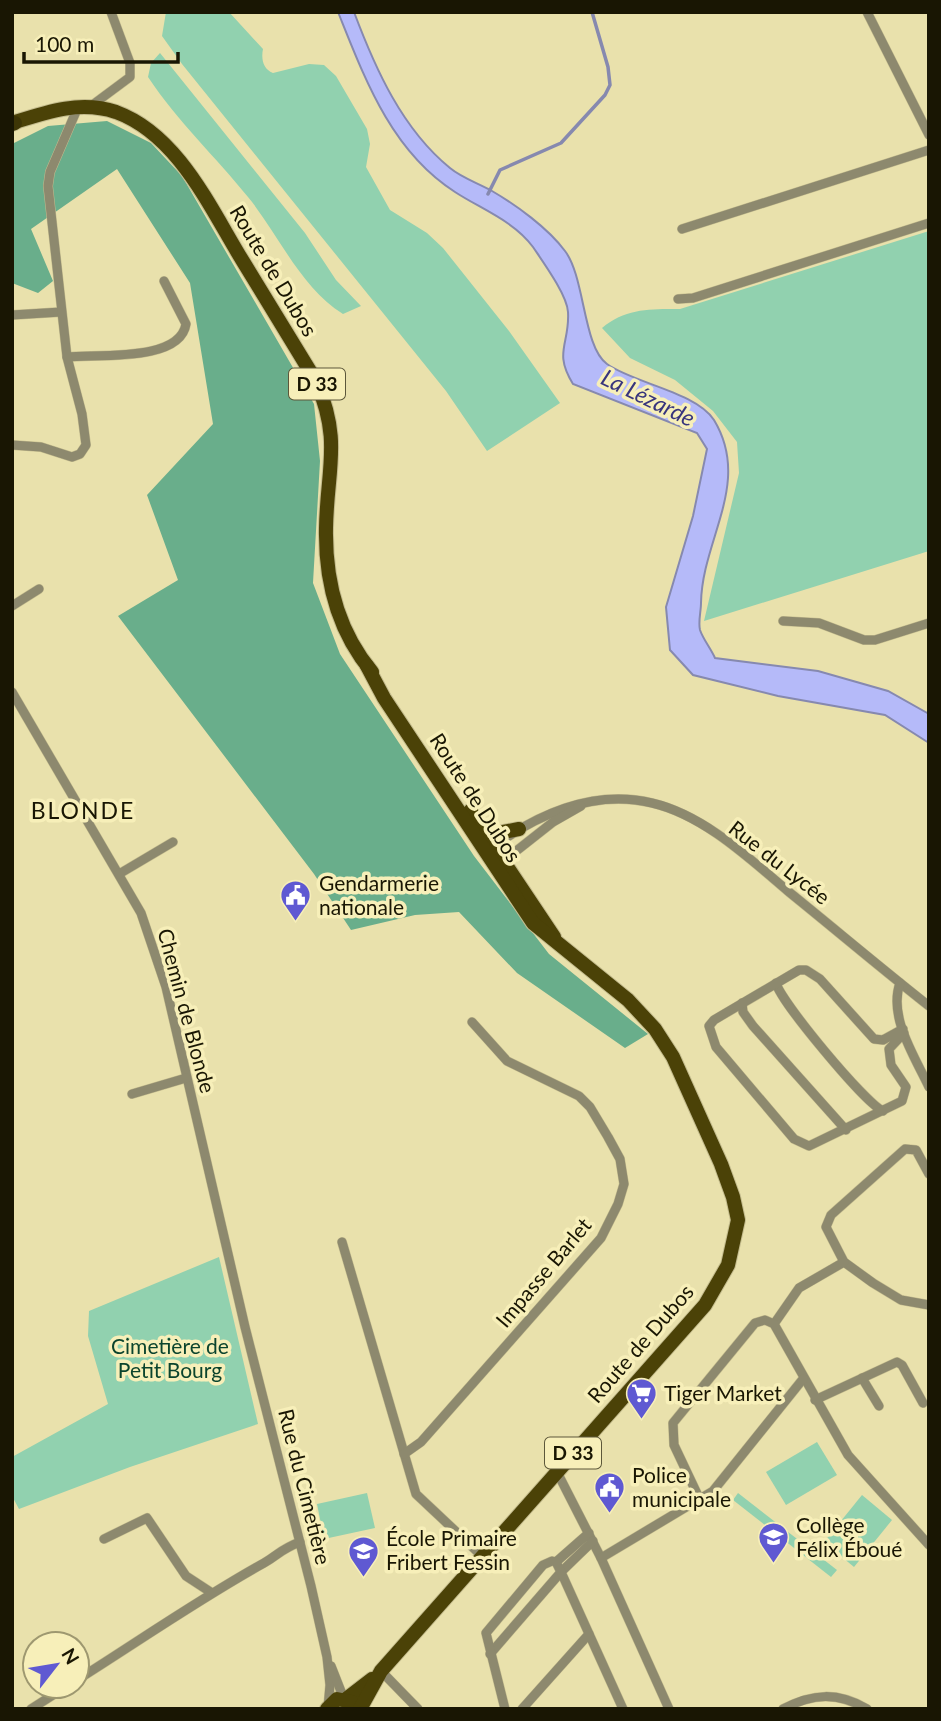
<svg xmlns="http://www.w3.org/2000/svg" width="941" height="1721" viewBox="0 0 941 1721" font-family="Lato,sans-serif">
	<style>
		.green { fill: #91d1af }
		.forest { fill: #69ae8b }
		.water { fill: #b5baf9; stroke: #8689af; stroke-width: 2 }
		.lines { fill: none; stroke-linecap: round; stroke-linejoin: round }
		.stream { stroke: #8689af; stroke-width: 3.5 }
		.minor-casing { stroke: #c4bc8e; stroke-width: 10 }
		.primary-casing { stroke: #c4bc8e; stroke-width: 16 }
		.trunk-casing { stroke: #c4bc8e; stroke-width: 16 }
		.minor { stroke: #8d896e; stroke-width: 9 }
		.primary { stroke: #4b4207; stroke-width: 14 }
		.trunk { stroke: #3e3606; stroke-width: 14 }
		.labels { text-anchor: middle; stroke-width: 7; stroke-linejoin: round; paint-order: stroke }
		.shield { fill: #f7efb9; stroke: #5c573a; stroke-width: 2 }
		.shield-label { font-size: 19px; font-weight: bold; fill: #191603 }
		.street-label { font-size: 21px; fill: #191603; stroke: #f7efb9 }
		.poi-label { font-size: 21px; fill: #191603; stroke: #f7efb9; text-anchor: start }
		.park-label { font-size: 21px; fill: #0b442d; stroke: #f7efb9 }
		.water-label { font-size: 23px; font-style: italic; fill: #38357d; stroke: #f7efb9 }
		.neighbourhood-label { font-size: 23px; letter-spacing: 2px; fill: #191603; stroke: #f7efb9 }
	</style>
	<rect width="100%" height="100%" fill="#e9e1ac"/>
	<!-- green -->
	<g class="green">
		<path d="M166,12h63l34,37c-2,10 0,20 10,24l36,-9 15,1 12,11 31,53 3,15 -4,23 24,43 37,23 16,15 66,83 51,72 -73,48 -41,-60 -264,-327 -20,-28z"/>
		<path d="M160,53l145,180 31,47 25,26 -18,8c-43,-27 -64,-79 -95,-117 -33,-41 -70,-75 -100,-120l3,-14z"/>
		<path d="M929,231v320l-225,70 35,-148 -2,-31 -24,-31 -38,-31 -45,-22 -28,-30c24,-20 49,-19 78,-19z"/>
		<polygon points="219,1257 258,1424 130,1467 19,1509 12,1496 12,1457 108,1404 88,1336 89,1311"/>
		<polygon points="817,1442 837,1475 786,1505 766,1472"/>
		<polygon points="367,1493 375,1528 324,1539 317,1504"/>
		<polygon points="738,1493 837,1570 831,1577 733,1500"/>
		<polygon points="862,1495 892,1520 854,1567 824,1542"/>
	</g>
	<!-- forest -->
	<polygon class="forest" points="107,121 151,143 182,176 314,404 320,461 313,583 340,654 474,856 549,954 648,1034 625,1048 517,973 459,912 415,915 351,930 314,874 118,616 178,580 147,495 213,424 190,283 117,169 31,229 53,281 38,293 12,283 12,144 48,126"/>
	<!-- water -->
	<path class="water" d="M338,12h16c21,56 48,117 96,156 12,10 28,15 42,23 24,14 56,37 73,60 20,26 18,96 42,113 26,19 89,28 107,56 38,63 -12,119 -13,183 0,8 -3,19 -1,27 3,9 11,19 15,28l103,13 70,20 41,23v29l-44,-28 -107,-19 -85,-21 -23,-25 -4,-43 27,-91 14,-67 -10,-16 -124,-49c-20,-32 -3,-40 -5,-72 -1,-17 -25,-50 -35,-65 -19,-26 -52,-38 -78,-55 -64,-41 -90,-113 -117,-180z"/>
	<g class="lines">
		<!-- stream -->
		<polyline class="stream" points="488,194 500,170 561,143 605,95 610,85 608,67 592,12"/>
		<defs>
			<g id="minor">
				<polyline points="867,12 929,135"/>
				<polyline points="91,106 130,77 130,63 111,12"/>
				<polyline points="682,229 929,150"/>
				<polyline points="678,299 693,298 929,223"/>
				<polyline points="12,315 61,312"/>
				<path d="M67,357c32,-3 113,5 119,-33l-22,-43"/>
				<polyline points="12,445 41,447 72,457 80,454 86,445 82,414 67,357 48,186 50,172 78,107"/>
				<polyline points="12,606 39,589"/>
				<polyline points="783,621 819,623 864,640 875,640 929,623"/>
				<polyline points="12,692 141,913 166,987 245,1327 311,1586 327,1657 330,1685 328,1708"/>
				<path d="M490,849c46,-34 103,-60 162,-46 52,12 98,56 137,89 47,38 93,77 140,114"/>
				<polyline points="501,863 553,822 581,806"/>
				<polyline points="119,874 173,842"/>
				<path d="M776,983c5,19 89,120 107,128"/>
				<path d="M900,983c-12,34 15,74 29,104"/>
				<polyline points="742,1003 743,1012 753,1026 846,1130"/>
				<polyline points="903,1029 883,1040 874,1039 820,979 806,970 799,970 714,1020 709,1026 716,1047 794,1139 809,1146 902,1101 906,1087 891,1065 889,1049 904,1033"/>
				<polyline points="132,1094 186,1078"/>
				<polyline points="929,1174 916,1150 905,1149 831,1215 826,1227 844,1262 873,1283 901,1300 929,1305"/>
				<polyline points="342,1242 416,1494 483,1557"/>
				<polyline points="774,1324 799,1288 844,1262"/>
				<polyline points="862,1378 879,1406"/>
				<polyline points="815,1400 897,1362 902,1365 923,1403"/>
				<polyline points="404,1454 421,1442 601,1238 618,1204 624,1184 620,1159 608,1137 590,1107 579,1096 507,1061 472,1022"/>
				<polyline points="557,1472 601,1558 669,1709"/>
				<polyline points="700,1500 674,1445 673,1423 755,1323 765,1320 774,1324 848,1455 929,1545"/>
				<polyline points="104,1539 147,1518 186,1576 212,1593"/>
				<polyline points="601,1558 713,1491 803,1379"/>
				<polyline points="556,1562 589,1533"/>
				<polyline points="490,1654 561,1572 593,1541"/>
				<polyline points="331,1666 344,1699"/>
				<polyline points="381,1671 418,1709"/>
				<path d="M77,1680c62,-39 122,-81 187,-117 14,-8 17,-14 36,-21"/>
				<polyline points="31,1709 67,1686"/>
				<polyline points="505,1709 486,1633 543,1565 552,1561 556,1562 561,1572 623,1709"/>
				<polyline points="522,1709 589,1634"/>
				<path d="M783,1709c30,-16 55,-17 84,0"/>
			</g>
			<g id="primary">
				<path d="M12,123c34,-11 68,-23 104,-11 63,23 95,98 128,151 24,40 48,79 72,118 26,60 11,87 10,147 -1,53 11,102 46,144"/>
				<polyline points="470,811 554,937"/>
				<polyline points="481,826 498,833 519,829"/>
				<polyline points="346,1699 372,1679"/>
				<polyline points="327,1709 337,1699 352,1702"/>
				<polyline points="360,1709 381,1671 705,1305 728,1265 738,1220 733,1197 721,1164 673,1057 655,1029 628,1000 533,923 384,698 367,666"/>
			</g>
			<polyline id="trunk" points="12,124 15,123"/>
		</defs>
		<!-- minor casing -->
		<use href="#minor" class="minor-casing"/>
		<!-- primary casing -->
		<use href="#primary" class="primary-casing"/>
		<!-- trunk casing -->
		<use href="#trunk" class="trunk-casing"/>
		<!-- minor -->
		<use href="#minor" class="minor"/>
		<!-- primary -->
		<use href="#primary" class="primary"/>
		<!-- trunk -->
		<use href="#trunk" class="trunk"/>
	</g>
	<!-- icons -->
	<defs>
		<symbol id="civic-pin" viewBox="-11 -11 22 30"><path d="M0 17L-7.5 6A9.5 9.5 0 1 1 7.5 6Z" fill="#5f59d2" stroke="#f7efb9"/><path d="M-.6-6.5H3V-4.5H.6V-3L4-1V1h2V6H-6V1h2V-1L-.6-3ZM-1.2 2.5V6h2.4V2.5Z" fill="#fff"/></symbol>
		<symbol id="supermarket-pin" viewBox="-11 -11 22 30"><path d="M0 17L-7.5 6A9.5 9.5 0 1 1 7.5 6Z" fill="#5f59d2" stroke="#f7efb9"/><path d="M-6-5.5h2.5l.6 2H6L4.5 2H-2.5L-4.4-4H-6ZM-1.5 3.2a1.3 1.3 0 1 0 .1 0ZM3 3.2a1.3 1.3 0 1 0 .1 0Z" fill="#fff"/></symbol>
		<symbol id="school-pin" viewBox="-11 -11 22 30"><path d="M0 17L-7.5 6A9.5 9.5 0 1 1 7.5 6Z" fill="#5f59d2" stroke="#f7efb9"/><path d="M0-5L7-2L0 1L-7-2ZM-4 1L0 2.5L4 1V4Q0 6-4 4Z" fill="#fff"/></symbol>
	</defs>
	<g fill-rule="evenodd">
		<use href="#civic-pin" x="278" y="878" width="35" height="47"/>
		<use href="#supermarket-pin" x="624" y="1376" width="35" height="47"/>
		<use href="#civic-pin" x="592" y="1470" width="35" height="47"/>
		<use href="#school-pin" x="756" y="1520" width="35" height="47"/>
		<use href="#school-pin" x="346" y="1534" width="35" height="47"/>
	</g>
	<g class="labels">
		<!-- shield labels -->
		<g class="shield">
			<rect x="289" y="368.5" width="56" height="31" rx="5"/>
			<rect x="545" y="1437.5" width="56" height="31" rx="5"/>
		</g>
		<g class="shield-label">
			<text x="317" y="391">D 33</text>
			<text x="573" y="1460">D 33</text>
		</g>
		<!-- street labels -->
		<g class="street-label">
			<text transform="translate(273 271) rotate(59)" y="7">Route de Dubos</text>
			<text transform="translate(475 798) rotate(57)" y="7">Route de Dubos</text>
			<text transform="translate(779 863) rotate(38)" y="7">Rue du Lycée</text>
			<text transform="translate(186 1011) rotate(75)" y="7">Chemin de Blonde</text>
			<text transform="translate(544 1273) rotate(-50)" y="7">Impasse Barlet</text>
			<text transform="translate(641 1344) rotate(-49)" y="7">Route de Dubos</text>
			<text transform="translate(304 1487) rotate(76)" y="7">Rue du Cimetière</text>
		</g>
		<!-- poi labels -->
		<g class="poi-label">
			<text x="319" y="891">Gendarmerie<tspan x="319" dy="24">nationale</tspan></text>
			<text x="664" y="1401">Tiger Market</text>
			<text x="632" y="1483">Police<tspan x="632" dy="24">municipale</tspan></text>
			<text x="796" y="1533">Collège<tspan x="796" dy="24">Félix Éboué</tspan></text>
			<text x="386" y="1546">École Primaire<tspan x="386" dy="24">Fribert Fessin</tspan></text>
		</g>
		<!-- park labels -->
		<g class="park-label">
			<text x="170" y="1354">Cimetière de<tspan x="170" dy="24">Petit Bourg</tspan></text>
		</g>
		<!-- water labels -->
		<g class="water-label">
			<text transform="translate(648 398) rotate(26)" y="8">La Lézarde</text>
		</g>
		<!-- neighbourhood labels -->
		<g class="neighbourhood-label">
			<text x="83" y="819">BLONDE</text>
		</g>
	</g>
	<!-- border -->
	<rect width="941" height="1721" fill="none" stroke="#191603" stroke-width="28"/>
	<!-- north arrow -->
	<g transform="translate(56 1665) rotate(59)"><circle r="33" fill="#f7efb9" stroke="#9e9870" stroke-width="2"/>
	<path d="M0-5L12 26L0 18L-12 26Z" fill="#5f59d2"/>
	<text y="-10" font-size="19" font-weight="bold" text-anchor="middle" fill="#191603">N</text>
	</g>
	<!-- scale -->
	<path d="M24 52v10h154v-10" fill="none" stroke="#191603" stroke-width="3.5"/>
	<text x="35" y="52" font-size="21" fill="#191603" stroke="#f7efb9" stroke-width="5" paint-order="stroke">100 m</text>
</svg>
